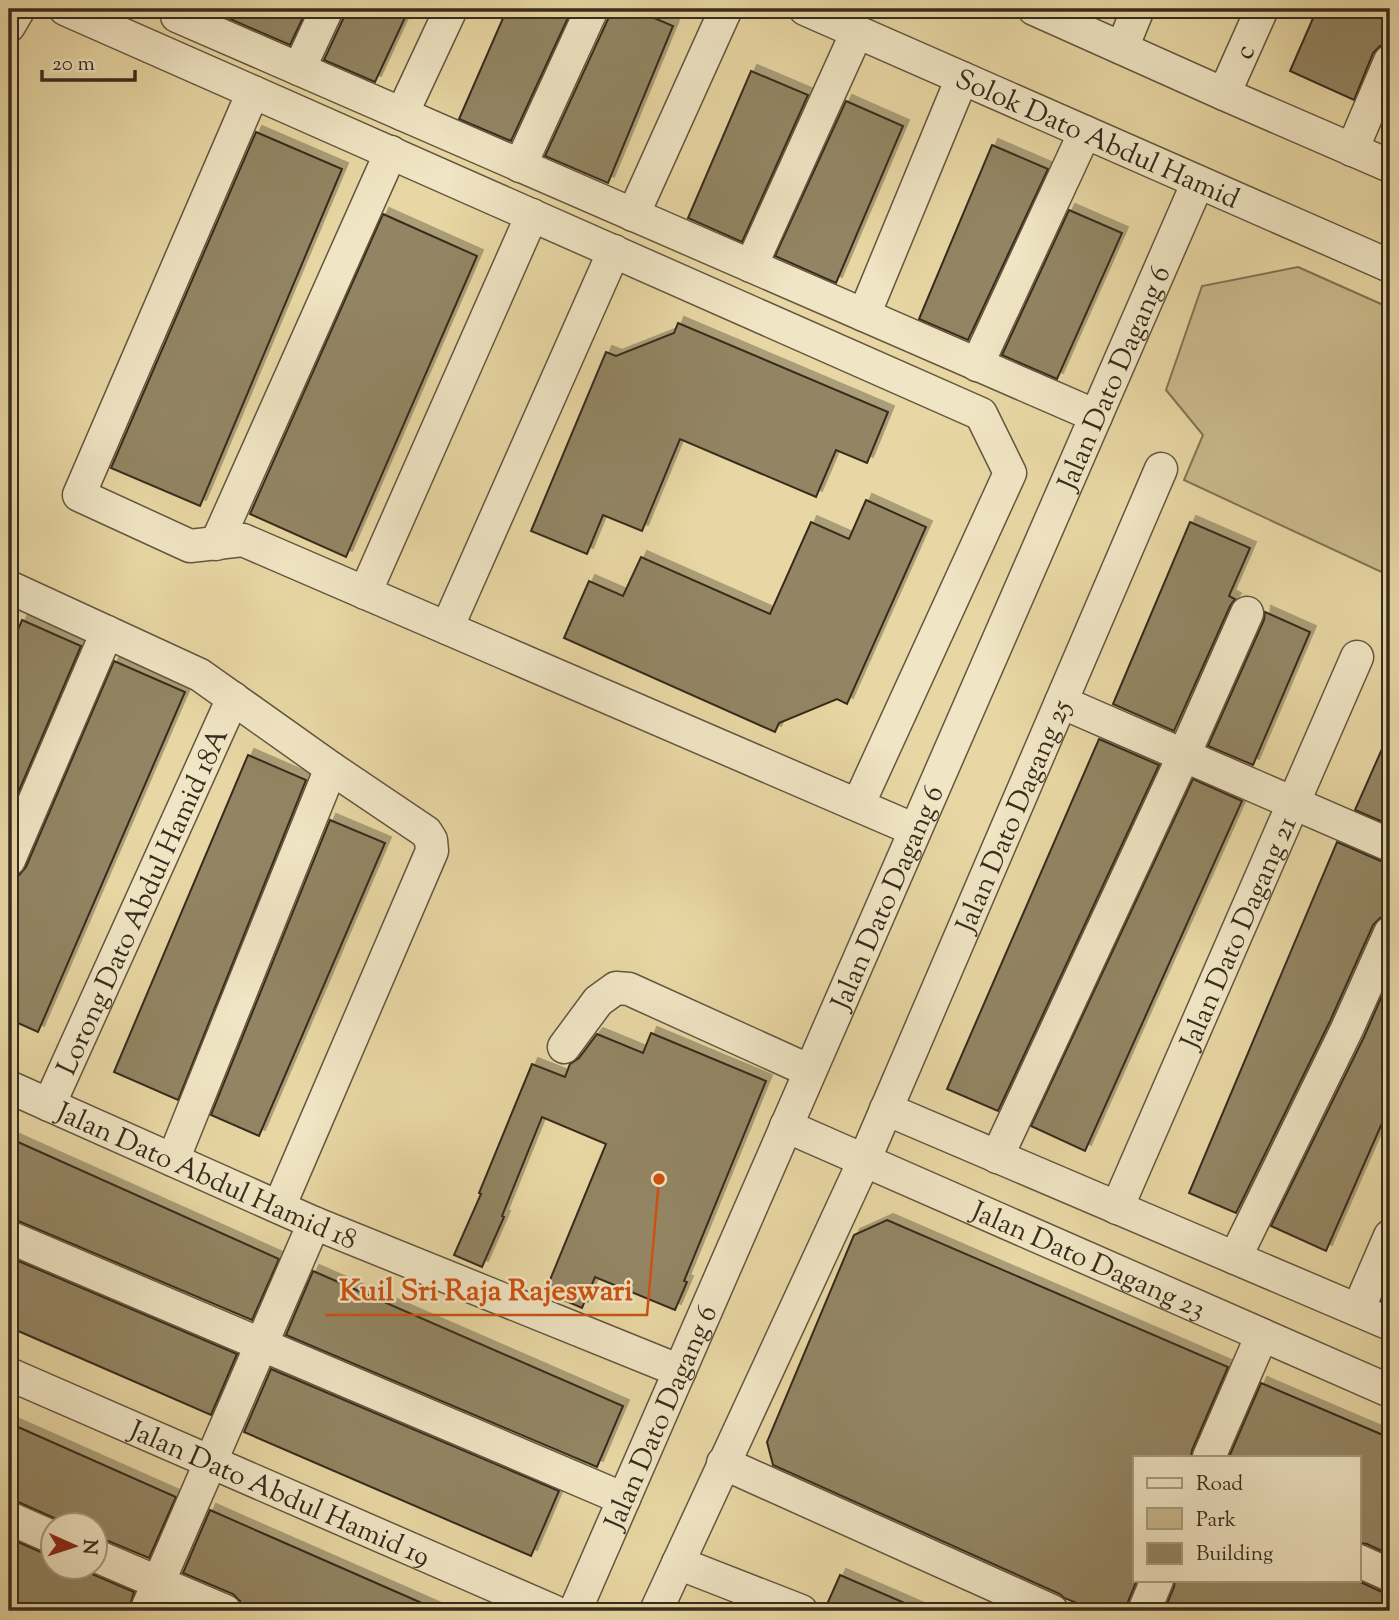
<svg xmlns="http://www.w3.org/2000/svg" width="1399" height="1620" viewBox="0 0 1399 1620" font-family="'Sorts Mill Goudy',serif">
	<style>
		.green { fill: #caba8d; stroke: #807355; stroke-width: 2 }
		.building { fill: #938563; stroke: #372c1d; stroke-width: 2; filter: url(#shadow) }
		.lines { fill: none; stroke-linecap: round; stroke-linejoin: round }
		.minor-casing { stroke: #63573f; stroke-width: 35 }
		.minor { stroke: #f0e5c4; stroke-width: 32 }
		.labels { text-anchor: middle; stroke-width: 5; stroke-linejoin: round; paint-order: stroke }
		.street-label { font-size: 28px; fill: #372c1d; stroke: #f0e5c4 }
		.leader { fill: none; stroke: #cd520f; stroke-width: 2.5 }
		.callout-dot { fill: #cd520f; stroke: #f0e5c4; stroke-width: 2.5 }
		.callout-label { font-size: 30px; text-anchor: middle; font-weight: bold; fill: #cd520f; stroke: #f0e5c4; stroke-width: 5; stroke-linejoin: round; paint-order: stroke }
	</style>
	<defs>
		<filter id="shadow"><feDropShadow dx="6" dy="-6" stdDeviation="0" flood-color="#0004"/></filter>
	</defs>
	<rect width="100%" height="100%" fill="#e8d7a4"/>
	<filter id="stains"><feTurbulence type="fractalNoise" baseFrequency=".00286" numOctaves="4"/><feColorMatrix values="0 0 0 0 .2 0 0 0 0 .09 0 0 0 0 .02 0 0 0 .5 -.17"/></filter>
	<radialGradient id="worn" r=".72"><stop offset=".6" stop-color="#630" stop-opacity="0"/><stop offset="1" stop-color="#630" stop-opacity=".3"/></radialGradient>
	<!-- green -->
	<polygon class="green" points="1298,267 1390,308 1390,576 1184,480 1203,435 1166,390 1202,286"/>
	<!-- building -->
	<g class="building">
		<polygon points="224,9 307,9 290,45 221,15"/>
		<polygon points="345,9 409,9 375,82 324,60 344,17"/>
		<polygon points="507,9 572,9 511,141 459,119"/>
		<polygon points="610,9 633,9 673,26 608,183 545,156 609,17"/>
		<polygon points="1317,9 1390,9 1390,43 1380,46 1373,53 1354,100 1290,71"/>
		<polygon points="751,71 808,95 742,242 688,218"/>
		<polygon points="846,101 903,126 836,283 775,256"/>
		<polygon points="256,132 342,169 200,506 111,468"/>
		<polygon points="992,145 1048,169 968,340 919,319"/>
		<polygon points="1069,210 1122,233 1057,379 1002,355"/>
		<polygon points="383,214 477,256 346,557 250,514"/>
		<polygon points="678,323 888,412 867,463 836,450 816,497 680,439 642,531 603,515 587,554 531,531 606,352 616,356 674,333"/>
		<polygon points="866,500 926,527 847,704 837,699 779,723 775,732 564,638 589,581 623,596 641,557 770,614 811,522 849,539"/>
		<polygon points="1190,522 1250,548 1229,596 1235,599 1230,606 1174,731 1113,704"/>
		<polygon points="1265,612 1310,632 1253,765 1208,746 1264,620"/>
		<polygon points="22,620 81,646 9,814 9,651"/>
		<polygon points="114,661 185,692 38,1032 9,1019 9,878 19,875 26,867"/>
		<polygon points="1390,731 1390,825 1355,810"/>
		<polygon points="1099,739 1159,765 998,1111 947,1089"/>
		<polygon points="248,755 306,780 178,1100 114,1072"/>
		<polygon points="1193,779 1242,801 1085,1151 1031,1126"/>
		<polygon points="330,820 385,843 259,1136 211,1115"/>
		<polygon points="1337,842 1383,862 1390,863 1390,915 1380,918 1373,925 1330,1021 1236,1213 1189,1193"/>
		<polygon points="1390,977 1390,1105 1326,1251 1271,1226 1364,1037"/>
		<polygon points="651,1033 766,1081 684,1281 687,1282 675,1310 595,1277 582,1308 545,1292 606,1144 542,1117 502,1216 504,1217 482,1267 454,1255 481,1194 479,1193 532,1064 565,1077 570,1064 579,1058 597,1034 643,1053"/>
		<polygon points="9,1138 279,1259 252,1320 16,1220 9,1219"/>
		<polygon points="887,1220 1228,1367 1192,1450 1191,1457 1135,1457 1135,1580 1137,1580 1127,1604 1126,1611 1097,1611 1064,1598 1060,1594 773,1465 767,1442 854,1235"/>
		<polygon points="9,1257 237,1354 211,1415 9,1327"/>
		<polygon points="313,1271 623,1406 597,1467 286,1335"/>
		<polygon points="271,1369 559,1491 531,1556 244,1432"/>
		<polygon points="1261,1383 1390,1438 1390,1555 1367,1544 1359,1543 1359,1457 1229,1457"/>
		<polygon points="9,1423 176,1497 149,1558 101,1538 94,1537 94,1525 66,1525 59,1520 16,1501 9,1500"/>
		<polygon points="210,1510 269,1536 440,1611 243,1611 240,1601 233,1594 183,1573"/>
		<polygon points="9,1538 45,1554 52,1555 52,1567 81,1567 87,1572 134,1592 128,1611 9,1611"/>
		<polygon points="840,1575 923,1611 824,1611"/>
		<polygon points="1175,1580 1356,1580 1382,1592 1390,1593 1390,1611 1164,1611 1174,1587"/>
	</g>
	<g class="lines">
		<defs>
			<g id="minor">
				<polyline points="65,9 253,92"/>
				<polyline points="180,9 177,16 1096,416"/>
				<path id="s1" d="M805,9l585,257"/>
				<polyline points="1034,9 1224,94 1390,166"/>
				<polyline points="9,26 19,9"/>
				<polyline points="1122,48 1138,9"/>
				<polyline points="299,69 327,9"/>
				<path id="s2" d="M1224,94l38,-85"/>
				<polyline points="402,114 451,9"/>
				<polyline points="1352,150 1390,61"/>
				<polyline points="520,166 592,9"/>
				<polyline points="633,215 726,9"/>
				<polyline points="751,266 857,32"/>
				<polyline points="864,315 962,78"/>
				<polyline points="977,365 1085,132"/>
				<polyline points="216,544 391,152"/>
				<polyline points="9,587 200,675 331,768 426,832 431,840 432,851 279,1207"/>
				<polyline points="365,593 532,215"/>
				<polyline points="447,628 614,251"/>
				<polyline points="1061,702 1390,845"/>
				<polyline points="858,805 1010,473 981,414 253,92 79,495 190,546 243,540 915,830"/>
				<polyline points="9,860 107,632"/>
				<polyline points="564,1047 598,1001 616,988 629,989 810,1071"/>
				<path id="s3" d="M9,1087l305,136 366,148"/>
				<path id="s4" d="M49,1105l184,-407"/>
				<polyline points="886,1109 1390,1324"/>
				<path id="s5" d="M786,1126l604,265"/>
				<polyline points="997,1157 1184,755 1247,613"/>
				<polyline points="173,1160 331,768"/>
				<path id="s6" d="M1117,1208l240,-551"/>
				<polyline points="9,1237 624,1499"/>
				<polyline points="1235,1258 1347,1029 1390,933"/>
				<polyline points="1358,1310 1390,1236"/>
				<path id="s7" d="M9,1374l544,237"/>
				<polyline points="1209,1457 1262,1335"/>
				<polyline points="723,1463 1052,1611"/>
				<polyline points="9,1518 52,1537"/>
				<polyline points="94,1555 225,1611"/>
				<polyline points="1359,1561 1390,1575"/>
				<polyline points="678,1563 801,1611"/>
				<polyline points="146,1611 314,1223"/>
				<path id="s8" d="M575,1611l623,-1429"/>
				<path id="s9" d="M656,1611l208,-450 297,-692"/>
				<polyline points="1144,1611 1157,1580"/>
			</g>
		</defs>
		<!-- minor casing -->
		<use href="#minor" class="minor-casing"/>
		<!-- minor -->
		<use href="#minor" class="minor"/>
	</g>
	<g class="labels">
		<!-- street labels -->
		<g class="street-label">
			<text dy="10" stroke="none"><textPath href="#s2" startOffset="47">c</textPath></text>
			<text dy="10" stroke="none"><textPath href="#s1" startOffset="320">Solok Dato Abdul Hamid</textPath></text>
			<text dy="10" stroke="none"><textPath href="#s8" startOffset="1346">Jalan Dato Dagang 6</textPath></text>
			<text dy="10" stroke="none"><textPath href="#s9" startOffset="872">Jalan Dato Dagang 25</textPath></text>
			<text dy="10" stroke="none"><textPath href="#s8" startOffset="779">Jalan Dato Dagang 6</textPath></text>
			<text dy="10" stroke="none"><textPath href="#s4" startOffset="224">Lorong Dato Abdul Hamid 18A</textPath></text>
			<text dy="10" stroke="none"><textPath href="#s6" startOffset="301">Jalan Dato Dagang 21</textPath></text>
			<text dy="10" stroke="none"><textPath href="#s3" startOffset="217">Jalan Dato Abdul Hamid 18</textPath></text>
			<text dy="10" stroke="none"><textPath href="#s5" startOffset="331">Jalan Dato Dagang 23</textPath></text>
			<text dy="10" stroke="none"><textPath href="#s8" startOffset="212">Jalan Dato Dagang 6</textPath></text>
			<text dy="10" stroke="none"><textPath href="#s7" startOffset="296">Jalan Dato Abdul Hamid 19</textPath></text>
		</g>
	</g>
	<!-- callouts -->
	<path class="leader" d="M659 1179L647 1315H325"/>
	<circle class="callout-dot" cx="659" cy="1179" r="7"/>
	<g class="callout-label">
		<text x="486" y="1300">Kuil Sri Raja Rajeswari</text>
	</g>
	<!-- margin -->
	<rect width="1399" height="1620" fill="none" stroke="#e8d7a4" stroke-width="35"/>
	<rect x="10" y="10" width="1378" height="1599" fill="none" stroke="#372c1d" stroke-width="3.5"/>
	<rect x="18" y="18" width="1364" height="1585" fill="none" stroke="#372c1d" stroke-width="2"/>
	<!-- legend -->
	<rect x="1133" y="1456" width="228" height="126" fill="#f0e5c4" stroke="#a69b81" stroke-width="2"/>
	<rect x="1147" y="1478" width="35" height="10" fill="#f0e5c4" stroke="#a69b81" stroke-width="2"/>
	<text x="1196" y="1490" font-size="21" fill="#372c1d">Road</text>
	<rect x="1147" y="1508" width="35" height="21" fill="#caba8d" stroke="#a69b81" stroke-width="2"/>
	<text x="1196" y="1526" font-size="21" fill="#372c1d">Park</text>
	<rect x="1147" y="1543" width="35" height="21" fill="#938563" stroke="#a69b81" stroke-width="2"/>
	<text x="1196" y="1560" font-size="21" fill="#372c1d">Building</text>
	<!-- north arrow -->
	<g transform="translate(74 1546) rotate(93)"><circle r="33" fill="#f0e5c4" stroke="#a69b81" stroke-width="2"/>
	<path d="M0-5L12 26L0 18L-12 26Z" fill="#8f2418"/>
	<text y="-10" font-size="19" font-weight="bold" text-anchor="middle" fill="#372c1d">N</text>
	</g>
	<!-- scale -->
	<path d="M42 70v10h93v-10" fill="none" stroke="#372c1d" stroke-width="3.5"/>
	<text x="52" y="70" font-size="21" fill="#372c1d" stroke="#f0e5c4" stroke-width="5" paint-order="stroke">20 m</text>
	<rect width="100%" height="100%" filter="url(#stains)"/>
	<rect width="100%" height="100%" fill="url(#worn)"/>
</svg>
